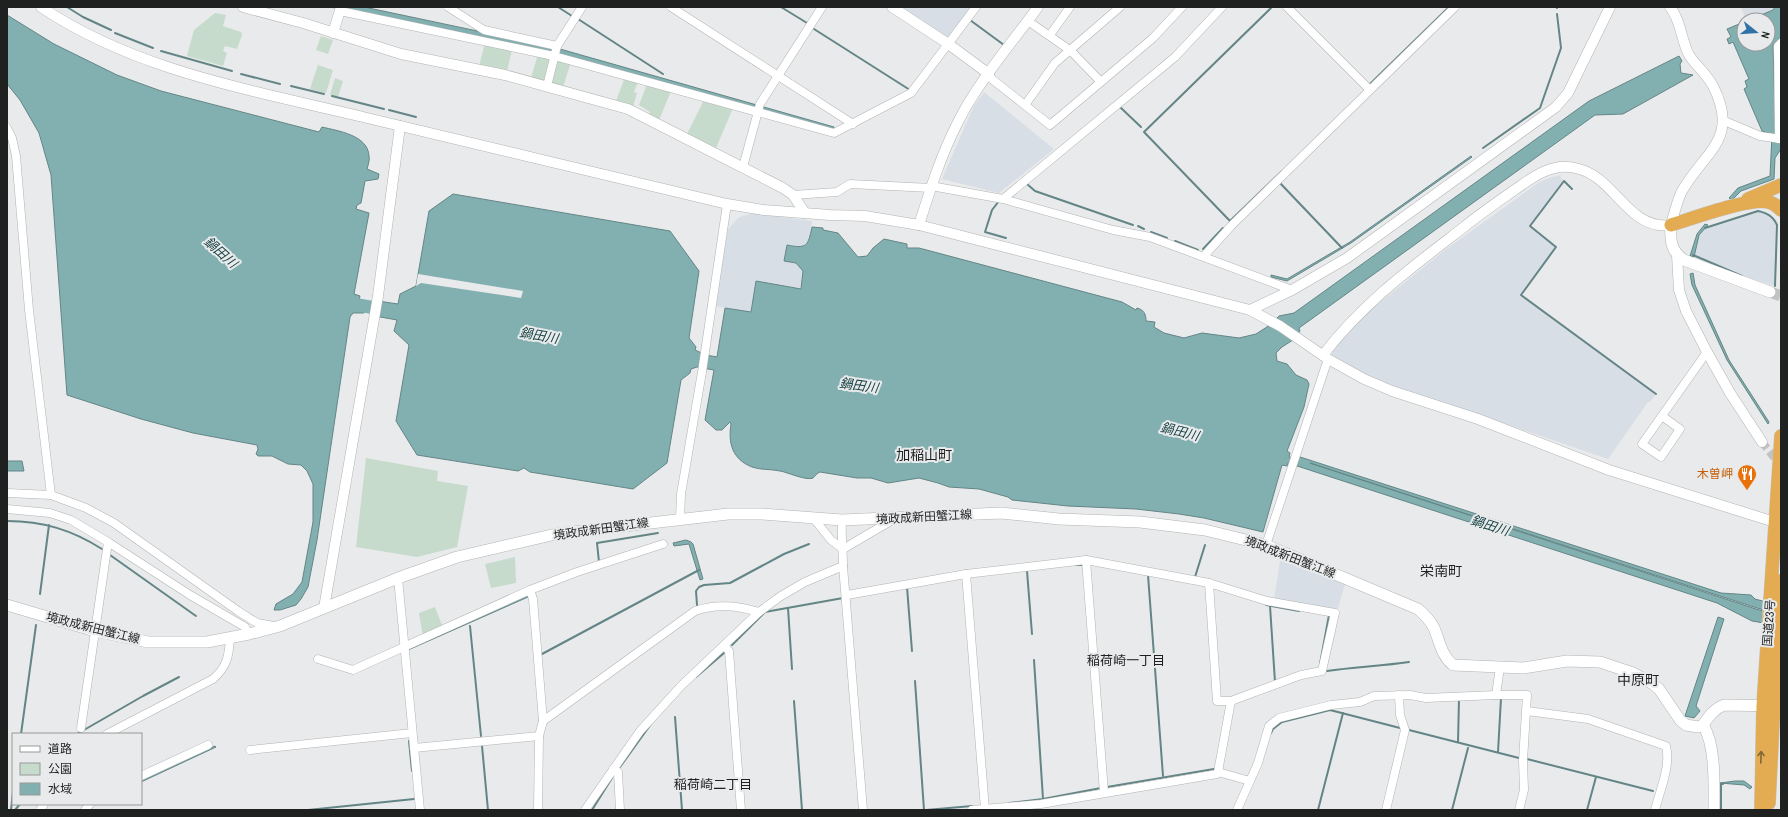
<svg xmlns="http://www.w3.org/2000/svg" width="1788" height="817" viewBox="0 0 1788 817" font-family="'Archivo Narrow','Noto Sans JP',sans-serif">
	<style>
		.built { fill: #d8dee5 }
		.green { fill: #c6dbcb }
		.water { fill: #82b0b1; stroke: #648586 }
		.pier { fill: #e9eaeb }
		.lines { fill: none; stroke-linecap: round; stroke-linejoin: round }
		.stream { stroke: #648586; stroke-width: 2 }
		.river { stroke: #82b0b1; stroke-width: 13 }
		.minor-tunnel { stroke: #c1c2c2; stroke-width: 8; stroke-dasharray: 8 4; stroke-linecap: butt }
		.secondary-tunnel { stroke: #c1c2c2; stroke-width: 11; stroke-dasharray: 11 5.5; stroke-linecap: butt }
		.minor-casing { stroke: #b2b3b4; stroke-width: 9 }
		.tertiary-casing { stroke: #b2b3b4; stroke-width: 11 }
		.secondary-casing { stroke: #b2b3b4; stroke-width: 12 }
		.trunk-casing { stroke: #c5c5c5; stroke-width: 14 }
		.minor { stroke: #fff; stroke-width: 8 }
		.tertiary { stroke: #fff; stroke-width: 10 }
		.secondary { stroke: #fff; stroke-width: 11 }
		.trunk { stroke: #e3ac52; stroke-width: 13 }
		.oneway { stroke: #816639 }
		.labels { text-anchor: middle; stroke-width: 4; stroke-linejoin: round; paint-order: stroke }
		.food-label { font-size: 12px; fill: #c56008; stroke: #e9eaeb; text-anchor: end }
		.street-label { font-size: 12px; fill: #1f2020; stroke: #e9eaeb }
		.water-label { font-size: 13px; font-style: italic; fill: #174344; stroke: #e9eaeb }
		.neighbourhood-label { font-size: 13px; fill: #1f2020; stroke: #e9eaeb }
		.quarter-label { font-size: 14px; fill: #1f2020; stroke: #e9eaeb }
	</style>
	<rect width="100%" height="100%" fill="#e9eaeb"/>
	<!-- built -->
	<g class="built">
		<polygon points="898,7 972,7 948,39"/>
		<polygon points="1741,7 1775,7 1774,10 1749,20 1746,20"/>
		<polygon points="984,92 1054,149 999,193 942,179 965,126 974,106"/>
		<polygon points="1561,175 1560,177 1564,181 1530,226 1556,247 1521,295 1656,394 1650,402 1648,402 1608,459 1362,375 1335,359 1332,355 1333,349 1363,316 1445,250 1538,183 1549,178"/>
		<polygon points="1758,211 1765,213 1774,218 1777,225 1775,286 1745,277 1694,255 1699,235 1705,228"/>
		<polygon points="753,213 812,221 809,241 800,248 787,245 784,261 796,263 803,271 801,289 756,281 751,312 715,306 728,229 739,217"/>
		<polygon points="1281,554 1346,581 1337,611 1274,600"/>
	</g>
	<!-- green -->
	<g class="green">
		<polygon points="215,13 226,15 223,26 241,32 242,35 237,49 225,46 223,51 227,53 223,66 187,56 194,30"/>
		<polygon points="321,36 333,40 328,54 316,50"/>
		<polygon points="485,43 512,49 507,72 479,66"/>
		<polygon points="538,54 552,57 546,80 544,82 531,78"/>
		<polygon points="557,57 571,62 563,87 551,83"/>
		<polygon points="318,65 333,70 326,93 310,89"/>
		<polygon points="625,77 638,81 634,92 637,93 633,107 616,101"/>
		<polygon points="335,78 343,81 338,97 330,95"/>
		<polygon points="647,84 671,91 659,120 649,115 650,112 639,105"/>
		<polygon points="704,100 733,108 716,148 687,134"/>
		<polygon points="366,458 438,471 437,481 468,486 457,547 417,557 356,547"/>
		<polygon points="515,557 516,583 491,588 485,564"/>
		<polygon points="435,607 443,628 423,637 419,613"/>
	</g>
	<!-- water -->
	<g class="water">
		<polygon points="326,7 364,7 553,47 834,127 833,130 553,52 337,8"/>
		<polygon points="1775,7 1781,7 1781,39 1773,45 1776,142 1781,143 1781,149 1775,158 1774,179 1741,191 1732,200 1729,198 1738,188 1770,176 1772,135 1762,131 1744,89 1747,87 1745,81 1749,79 1733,42 1729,44 1727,39 1731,37 1727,29 1744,22 1744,44 1768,44 1768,20 1749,20 1773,10"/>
		<path d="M7,15l47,29 63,31 44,16 158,41 3,-5c16,4 46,8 47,29 1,4 -1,9 -2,13l12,5 -1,5 -13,2 -4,22 -4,2 -1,4 13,4 -15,81 6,2 -1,4 6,1 -1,12h-11l-3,4 -33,223 -9,47 -7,12 -5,6 -16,5h-6l2,-6 17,-10 9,-12 11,-60v-38l-6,-13 -6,-6 -13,-1 -16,-8h-14l-2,-2 2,-5 -1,-4 -64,-12 -52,-14 -74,-24 -16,-220 -12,-42 -19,-33 -13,-16z"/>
		<path d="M1679,56l3,5 -2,3 1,9 12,2 -70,39 -28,1 -296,213 1,3 -7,9 -11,7 -6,6 1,8 10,3 9,11 11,5 2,4 -5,23 -17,44 3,2 -1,4 10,3 -2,-2v-2l424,137 30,2 4,4 26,7v9l-24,-7 -447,-145 446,146 25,7v10l-29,-5 -35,-18 -429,-140 -1,3 -5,-1 -19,67 -59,-14 -25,-4 -43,-5 -68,-3 -56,-6 -4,-3 -29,-8 -30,-2 -11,-4 -19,-5 -31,5 -17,-5h-14l-37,-6c-3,1 -5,4 -7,6 -7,3 -26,-6 -33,-7 -9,-2 -20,-1 -28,-4 -20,-8 -24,-24 -21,-43l-1,-2 -8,8h-6l-11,-10 9,-50 -17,-3 -6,2 -1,4 -9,7 -14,83 -34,26 -103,-17 -6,-4 -6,3 -101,-16 -21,-34 13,-76 -15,-14 3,-11 -22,-4 3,-15 20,3 2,-10 16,-8 13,-75 24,-17 217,37 29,40 -10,67 7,9 -1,3 11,5 11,2 8,-49 26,4 5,-31 45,8 2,-18 -7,-8 -12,-2 3,-16c20,4 21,1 25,-18l11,1v2l15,3 20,24 9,-1 6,-8 11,-9 23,5v4h12l203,54 14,8 1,-2c7,2 9,6 9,13l9,1 -1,5 10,6 20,5 18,-5 37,5 17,-4 14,-9 9,-9 15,-3 295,-212z"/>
		<polygon points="1471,156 1472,157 1351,243 1287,281 1271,277 1271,275 1287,279 1350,242"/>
		<polygon points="1705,224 1708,225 1699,235 1694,257 1690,256 1697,234"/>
		<polygon points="1693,273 1695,285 1729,360 1769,422 1768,424 1727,360 1692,285 1690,274"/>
		<polygon points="7,461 22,461 24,471 7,471"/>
		<polygon points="686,540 691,542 693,544 703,579 700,580 689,544 674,546 673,543"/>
		<polygon points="527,594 528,597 408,650 408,648"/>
		<polygon points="1718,617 1724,619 1696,706 1700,711 1694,718 1685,716"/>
		<polygon points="215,746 216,747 141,782 141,780"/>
		<polygon points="1735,781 1744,781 1752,787 1750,789 1744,785 1720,783"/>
	</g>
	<!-- pier -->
	<polygon class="pier" points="418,274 523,291 521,298 421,283 416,286"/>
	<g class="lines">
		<!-- stream -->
		<g class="stream">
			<polyline points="67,7 83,17 111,30"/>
			<polyline points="558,7 572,16"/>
			<polyline points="781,7 807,23"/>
			<polyline points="1272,7 1144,132 1230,221 1282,171"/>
			<polyline points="1556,7 1557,8"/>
			<polyline points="578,19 663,74"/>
			<polyline points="970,20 1004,45"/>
			<polyline points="814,29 910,90"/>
			<polyline points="115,33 153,48"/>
			<polyline points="161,51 232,71"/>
			<polyline points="241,74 280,84"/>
			<polyline points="1369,85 1449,7"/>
			<polyline points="291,86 324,94"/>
			<polyline points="332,96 384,109"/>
			<polyline points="1120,107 1141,127"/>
			<polyline points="389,110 416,117"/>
			<polyline points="1483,148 1540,108 1561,48 1557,14"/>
			<polyline points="1280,183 1342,248"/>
			<polyline points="1027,184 1035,191 1133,225"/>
			<polyline points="1572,189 1564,181 1530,226 1556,247 1521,295 1656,394"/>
			<polyline points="999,201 992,210 985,232 1006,238"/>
			<polyline points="1138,226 1144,229"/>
			<path d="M1705,228l53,-17c9,2 15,5 19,14l-2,61"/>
			<polyline points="1151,232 1167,238"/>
			<polyline points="1175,241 1198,250"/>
			<polyline points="1203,249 1223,228"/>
			<polyline points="1693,255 1742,276"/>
			<path d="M7,521c36,0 65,9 95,28"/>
			<polyline points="110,555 196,616"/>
			<polyline points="599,562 597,543 658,533"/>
			<polyline points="1075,565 1082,565"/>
			<polyline points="1027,571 1032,634"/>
			<polyline points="1148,575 1163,776"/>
			<polyline points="1195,577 1205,545"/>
			<polyline points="907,587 912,651"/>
			<polyline points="40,594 49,525"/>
			<polyline points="697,605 696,591 699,587 704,585 730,583 784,554 809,544"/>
			<polyline points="1266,605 1299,611"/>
			<polyline points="1270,606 1275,682"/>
			<polyline points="788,608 792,669"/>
			<polyline points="470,626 481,736"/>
			<polyline points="732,645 765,612 843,598"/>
			<polyline points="542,654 699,570"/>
			<polyline points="1034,660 1043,799"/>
			<polyline points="1320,664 1329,615"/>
			<path d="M1327,671c27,-4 55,-5 82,-9"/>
			<polyline points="696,677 724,653"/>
			<polyline points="915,681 924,810"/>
			<polyline points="794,701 802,810"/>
			<polyline points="675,717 682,810"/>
			<polyline points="1409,730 1519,758"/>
			<polyline points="1271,733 1273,729 1282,722 1330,710 1400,728"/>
			<polyline points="21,734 36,625"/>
			<polyline points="77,734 143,696 179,677"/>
			<polyline points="409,741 412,771"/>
			<polyline points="1458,742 1459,699"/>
			<polyline points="482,746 488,810"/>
			<polyline points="1498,752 1501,698"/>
			<polyline points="1527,759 1653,791"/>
			<polyline points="620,767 651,724"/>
			<polyline points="1107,787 1214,769"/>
			<polyline points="1009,803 1043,799 1101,788"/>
			<polyline points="11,810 13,792"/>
			<polyline points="15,810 20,804"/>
			<polyline points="308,810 414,799"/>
			<polyline points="592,810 612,778"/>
			<polyline points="926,810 972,806"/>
			<polyline points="1318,810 1343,713"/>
			<polyline points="1452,810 1468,748"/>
			<polyline points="1587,810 1596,777"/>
			<polyline points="1721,810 1721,784 1723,784"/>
		</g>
		<!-- river -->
		<polyline class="river" points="347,303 387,310"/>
		<!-- minor-tunnel -->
		<polyline class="minor-tunnel" points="1762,442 1780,465"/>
		<!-- secondary-tunnel -->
		<polyline class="secondary-tunnel" points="1770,292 1781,296"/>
		<defs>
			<g id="minor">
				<polyline points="448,7 484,30 557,46"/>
				<polyline points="671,7 853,124"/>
				<polyline points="1287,7 1370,90"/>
				<polyline points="340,11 554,56 834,133 911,93 976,7"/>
				<polyline points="1028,21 1071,51 1101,82"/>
				<polyline points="1050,35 1070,7"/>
				<polyline points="988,76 1050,125 1153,38 1182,7"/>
				<polyline points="547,86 557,46 582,7"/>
				<polyline points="1025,105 1055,63 1120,7"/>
				<polyline points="1722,120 1760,136 1781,139"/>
				<polyline points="7,128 12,138 16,156 29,310 51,495"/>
				<polyline points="1779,139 1778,46 1781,43"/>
				<polyline points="743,167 760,104 822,7"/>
				<polyline points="931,186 1003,199 1113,230 1150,237 1292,290"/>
				<polyline points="793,195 837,192 850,184 931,188"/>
				<polyline points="1003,199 1175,57 1222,7"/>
				<polyline points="1204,256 1231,226 1455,7"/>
				<polyline points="1662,416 1680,429 1661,457 1642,444 1707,352"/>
				<polyline points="7,493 51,495 86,508 114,523 238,611 257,623 274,626"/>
				<polyline points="7,509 50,513 71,520 108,542 190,595 245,627 249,634"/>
				<polyline points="680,519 681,494 702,372 727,204"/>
				<polyline points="814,519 831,540 843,549 894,519"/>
				<path d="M842,520c-1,16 1,31 1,46l20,244"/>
				<polyline points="1266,545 1328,359"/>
				<polyline points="1086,560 1104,792"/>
				<polyline points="966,574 985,809"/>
				<polyline points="398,578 420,810"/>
				<polyline points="1209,583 1217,701 1231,701 1218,772"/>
				<polyline points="530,590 533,599 543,721"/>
				<polyline points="847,595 966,574 1086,560 1209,583 1267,601 1335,613 1322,671 1301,675 1231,701"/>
				<polyline points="724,646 729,651 741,810"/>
				<polyline points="318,659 353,670 530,590 577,572 663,544"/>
				<polyline points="1500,667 1496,695 1527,695 1523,761 1524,790 1519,810"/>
				<path d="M1527,711l61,8 78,27c5,20 -6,44 -11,64"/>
				<polyline points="81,728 108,542"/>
				<path d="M107,734l106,-55c14,-12 16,-23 17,-41"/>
				<polyline points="414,748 539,736"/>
				<polyline points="250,750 412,733"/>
				<polyline points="613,769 618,772 620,810"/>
				<polyline points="141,776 208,745"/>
				<polyline points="40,810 44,804"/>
				<polyline points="85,810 90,804"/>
				<path d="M538,810l1,-74 4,-15 152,-110c22,-8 43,-5 64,1"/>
				<polyline points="585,810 640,731 681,686 759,612 781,596 805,582 843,566"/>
				<polyline points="972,810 1041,804 1217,774 1218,772 1250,781"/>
				<polyline points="1237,810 1258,763 1269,726 1279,718 1331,705 1360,702 1374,696 1410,695 1426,698 1496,695"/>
				<polyline points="1386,810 1405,730 1400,715 1399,695"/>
			</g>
			<g id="tertiary">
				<path d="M41,7c95,64 211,83 322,110 121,29 243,58 364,87l37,6 66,5 35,1 54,9 331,85 30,16 48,33 36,20 28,12 86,28 131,51 172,54"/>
				<polyline points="243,7 303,23 401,54 505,75 628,109 783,188 793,195 805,213"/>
				<polyline points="892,7 947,43 989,74"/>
				<polyline points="333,33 341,7"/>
				<path d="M919,225c11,-35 22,-70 39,-103 20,-40 53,-78 80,-115"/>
				<polyline points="1677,255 1679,290 1686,311 1707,352 1730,393 1762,442"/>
				<polyline points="1250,310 1292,290 1347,258 1556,107 1568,93 1610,7"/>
				<path d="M1323,355c41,-53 88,-87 141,-128 16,-13 32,-24 49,-36 9,-6 19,-14 30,-19 11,-5 24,-7 36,-3 36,9 50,62 92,56 3,-11 6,-24 11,-34 23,-40 58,-52 31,-105 -6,-12 -17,-20 -24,-31 -8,-15 -8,-35 -19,-48"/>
				<polyline points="324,608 378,296 400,126"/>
			</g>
			<g id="secondary">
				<path d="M1671,225c-1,16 0,26 13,35l86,32"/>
				<path d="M7,605l88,26 53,11h59l42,-8 31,-8 118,-48 59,-21 99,-23 172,-20h34l80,6 159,-7 58,6 81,3 65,8 61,15 152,64c7,6 12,11 16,19 6,14 7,27 19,37l70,3 44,-7 33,1 33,11 20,11 6,5 21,31 6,5 12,2 5,-2c13,20 11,61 11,85"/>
				<path d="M1703,725c6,-9 11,-16 21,-20l57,1"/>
			</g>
			<g id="trunk">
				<polyline points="1748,199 1781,185"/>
				<path d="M1671,225c20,-6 79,-28 97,-23 6,1 9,4 13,8"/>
				<polyline points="1769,803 1780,581"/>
				<polyline points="1761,810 1763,706 1781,436"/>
			</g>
		</defs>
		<!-- minor casing -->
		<use href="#minor" class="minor-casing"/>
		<!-- tertiary casing -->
		<use href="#tertiary" class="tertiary-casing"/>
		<!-- secondary casing -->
		<use href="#secondary" class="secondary-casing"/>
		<!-- trunk casing -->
		<use href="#trunk" class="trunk-casing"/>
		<!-- minor -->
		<use href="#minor" class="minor"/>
		<!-- tertiary -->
		<use href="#tertiary" class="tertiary"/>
		<!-- secondary -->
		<use href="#secondary" class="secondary"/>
		<!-- trunk -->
		<use href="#trunk" class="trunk"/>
	</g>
	<!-- one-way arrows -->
	<defs><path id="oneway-shaft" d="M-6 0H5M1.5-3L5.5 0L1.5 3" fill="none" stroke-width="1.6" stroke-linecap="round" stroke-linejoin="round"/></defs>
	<use class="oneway" href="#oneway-shaft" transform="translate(1761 757) rotate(-88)"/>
	<!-- icons -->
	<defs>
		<symbol id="restaurant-pin" viewBox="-11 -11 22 30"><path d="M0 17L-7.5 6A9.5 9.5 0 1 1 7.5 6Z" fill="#e8710a" stroke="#e9eaeb"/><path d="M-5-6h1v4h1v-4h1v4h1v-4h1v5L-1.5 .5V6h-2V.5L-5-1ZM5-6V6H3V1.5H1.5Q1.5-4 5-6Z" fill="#fff"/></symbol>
	</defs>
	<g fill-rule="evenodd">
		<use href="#restaurant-pin" x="1736" y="463" width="22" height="30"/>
	</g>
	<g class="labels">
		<!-- food labels -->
		<g class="food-label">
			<text x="1733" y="478">木曽岬</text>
		</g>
		<!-- street labels -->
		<g class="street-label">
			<text transform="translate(924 517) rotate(-3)" y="4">境政成新田蟹江線</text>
			<text transform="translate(601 529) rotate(-8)" y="4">境政成新田蟹江線</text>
			<text transform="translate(1290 557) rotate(21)" y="4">境政成新田蟹江線</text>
			<text transform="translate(1769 623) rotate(-86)" y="4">国道23号</text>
			<text transform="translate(93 628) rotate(14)" y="4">境政成新田蟹江線</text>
		</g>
		<!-- water labels -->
		<g class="water-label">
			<text transform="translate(221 252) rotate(42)" y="5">鍋田川</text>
			<text transform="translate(539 335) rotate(10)" y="5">鍋田川</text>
			<text transform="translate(859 385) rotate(8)" y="5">鍋田川</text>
			<text transform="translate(1180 431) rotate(14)" y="5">鍋田川</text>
			<text transform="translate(1490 525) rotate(18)" y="5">鍋田川</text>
		</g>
		<!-- neighbourhood labels -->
		<g class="neighbourhood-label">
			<text x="1126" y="665">稲荷崎一丁目</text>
			<text x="713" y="789">稲荷崎二丁目</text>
		</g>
		<!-- quarter labels -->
		<g class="quarter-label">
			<text x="924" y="460">加稲山町</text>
			<text x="1441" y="576">栄南町</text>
			<text x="1638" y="685">中原町</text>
		</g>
	</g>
	<!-- border -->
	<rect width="1788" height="817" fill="none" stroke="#1f2020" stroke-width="16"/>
	<!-- legend -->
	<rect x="12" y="733" width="130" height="72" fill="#e9eaeb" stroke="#98999a"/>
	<rect x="20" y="746" width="20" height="6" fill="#ffffff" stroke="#98999a"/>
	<text x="48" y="753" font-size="12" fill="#1f2020">道路</text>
	<rect x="20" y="763" width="20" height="12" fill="#c6dbcb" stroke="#98999a"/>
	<text x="48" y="773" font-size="12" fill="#1f2020">公園</text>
	<rect x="20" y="783" width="20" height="12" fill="#82b0b1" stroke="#98999a"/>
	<text x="48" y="793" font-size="12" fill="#1f2020">水域</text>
	<!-- north arrow -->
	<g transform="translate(1756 32) rotate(107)"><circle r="19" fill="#e9eaeb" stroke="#98999a"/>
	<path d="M0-3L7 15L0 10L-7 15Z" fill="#3072a8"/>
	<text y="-6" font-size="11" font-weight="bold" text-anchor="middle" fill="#1f2020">N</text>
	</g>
</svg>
